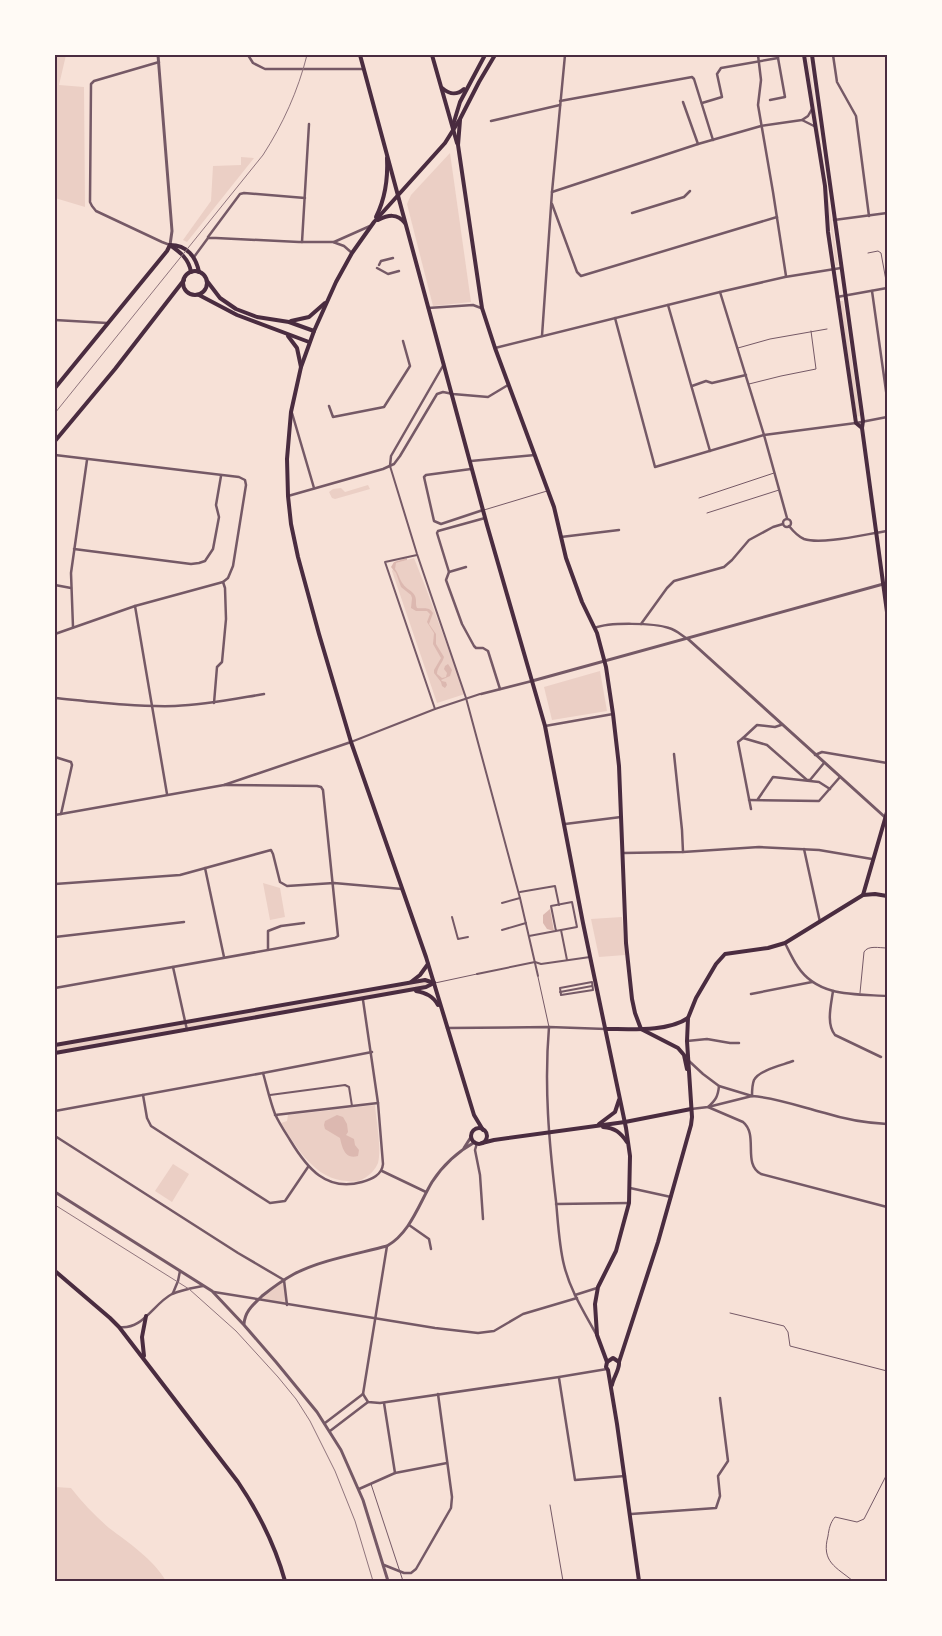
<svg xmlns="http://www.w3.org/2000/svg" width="942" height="1636" viewBox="0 0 942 1636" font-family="'DM Sans',sans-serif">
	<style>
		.green { fill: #ebcfc5 }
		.water { fill: #dcb8b0 }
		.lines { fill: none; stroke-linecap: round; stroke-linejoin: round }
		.service { stroke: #755966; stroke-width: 1 }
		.pedestrian { stroke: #755966; stroke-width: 2 }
		.minor { stroke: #755966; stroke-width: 2.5 }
		.tertiary { stroke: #755966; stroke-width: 3 }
		.secondary { stroke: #4a2c40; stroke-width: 4 }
		.primary { stroke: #4a2c40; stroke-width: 4 }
		.rail { stroke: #8f747c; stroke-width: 1 }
		.neatline { fill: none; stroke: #4a2c40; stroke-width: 2 }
	</style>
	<rect width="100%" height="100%" fill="#f7e1d7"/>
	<!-- green -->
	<g class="green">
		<polygon points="55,55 66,55 59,85 84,87 85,207 55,198"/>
		<polygon points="807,55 808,55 838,265 836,266"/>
		<polygon points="450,153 471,302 433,306 407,204 411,195"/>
		<polygon points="241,157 254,158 187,242 183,240 211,201 213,166 241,165"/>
		<polygon points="840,301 843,301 860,416 857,417"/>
		<polygon points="368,485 370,489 335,499 332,498 329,492 333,489 341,488 345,492"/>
		<polygon points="414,558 427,591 465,694 437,703 392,571 396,563"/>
		<polygon points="600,671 607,711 552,720 544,687"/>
		<polygon points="263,883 280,888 285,917 270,920"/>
		<polygon points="622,917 625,955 599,957 591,919"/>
		<polygon points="425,980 434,983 426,987 55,1053 55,1045"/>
		<path d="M375,1105c1,13 7,46 3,58 -3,7 -8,12 -15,16 -5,3 -10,3 -15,2 -33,-1 -51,-33 -67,-58l6,-2 1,-6z"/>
		<polygon points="173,1164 189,1174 172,1202 155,1191"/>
		<polygon points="284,1280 287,1305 259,1300"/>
		<path d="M55,1487l16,1c11,14 24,28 38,40 20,15 44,31 57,53h-111z"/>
	</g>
	<!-- water -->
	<g class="water">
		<path d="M407,558v2l-11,3 -1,6c4,5 4,10 8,15 3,5 10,7 12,12 2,5 0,8 2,12 7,1 12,-2 16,5l-4,11 7,10v10l8,13c-2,7 -7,10 -7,17l5,4 4,-1 1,-4 -3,-4 1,-3 3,-2 4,6 -2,6 -9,4 1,1 4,1 1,3 -2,3 -3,-2 -1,-4 -7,-9v-3l7,-12 -8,-14 1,-11 -7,-11 3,-8 -3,-3h-11l-5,-3 1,-10 -1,-3 -10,-8 -5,-14 -5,-6 3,-5z"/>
		<polygon points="550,909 554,931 547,929 543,923 543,915"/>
		<path d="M337,1115l6,2 4,7 1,8 -2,3 8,4 1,6 4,5 -1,6c-13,4 -16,-9 -18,-18l-15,-9 -1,-4 1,-4z"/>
	</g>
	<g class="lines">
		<!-- service -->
		<g class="service">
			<polyline points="868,253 878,251 881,253 887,286"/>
			<polyline points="738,348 770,339 827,329"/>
			<polyline points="749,384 781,376 816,369 811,331"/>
			<polyline points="699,498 774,473"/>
			<polyline points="484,510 547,491"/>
			<polyline points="707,513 779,490"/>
			<polyline points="538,977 549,1027"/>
			<polyline points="435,983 477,974"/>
			<path d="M860,993l4,-41c4,-7 15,-4 23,-4"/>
			<polyline points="730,1313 784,1326 788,1332 790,1346 887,1371"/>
			<polyline points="371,1484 403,1581"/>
			<polyline points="550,1505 563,1581"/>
			<path d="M853,1581c-17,-14 -32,-19 -25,-45 1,-7 2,-13 7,-19l22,5 7,-3 23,-45"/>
		</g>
		<!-- pedestrian -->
		<g class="pedestrian">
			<polyline points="390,466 417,554 466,698 520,898 538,976"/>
			<polyline points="417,555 385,562 435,709"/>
			<polyline points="351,742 435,709 480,694"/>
			<polyline points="520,892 555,886 559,905"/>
			<polyline points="502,903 520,898"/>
			<polyline points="452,917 458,939 468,937"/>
			<polyline points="502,930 526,923"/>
			<polyline points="561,930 567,960"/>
			<polyline points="529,936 577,927 572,902 551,906 556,931"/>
			<polyline points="477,974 535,962 541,964 590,957"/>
			<polygon points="592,982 593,990 561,995 560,988"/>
			<polyline points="560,992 592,986"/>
			<polyline points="270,1095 345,1085 349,1087 352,1106"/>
		</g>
		<!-- minor -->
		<g class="minor">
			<polyline points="248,55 253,63 265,69 364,69"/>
			<polyline points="758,55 761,80 758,105 773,192 786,276"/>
			<polyline points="833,55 837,82 856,116 869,216"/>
			<polyline points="159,62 94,81 91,84 90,202 92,206 96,211 162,242 170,245"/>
			<polyline points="770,100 785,97 778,58"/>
			<polyline points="560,101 692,77 694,79 713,140"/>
			<polyline points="683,102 698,144"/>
			<polyline points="702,103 722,97 717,74 721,68 778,58 778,55"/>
			<polyline points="802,120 814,126"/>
			<polyline points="491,121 560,105"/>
			<polyline points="552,192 698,144 761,126 802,120 808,116 812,109"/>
			<polyline points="552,204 577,272 581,276 777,217"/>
			<polyline points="632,213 684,197 690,191"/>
			<polyline points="834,220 887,213"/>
			<polyline points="208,237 240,194 244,193 305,198"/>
			<polyline points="302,242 309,124"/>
			<polyline points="334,242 370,226"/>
			<polyline points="194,257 208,238 216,238 299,242 333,242 344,246 352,253"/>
			<polyline points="379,265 381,261 393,258"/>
			<polyline points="377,268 388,274 399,271"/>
			<polyline points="872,291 887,398"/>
			<polyline points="720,292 764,435 787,518"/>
			<polyline points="837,297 887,288"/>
			<polyline points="668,305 710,451"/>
			<polyline points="428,308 473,305 481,308"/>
			<polyline points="615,318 655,467 764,435 856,423 887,417"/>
			<polyline points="55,320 107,323"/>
			<polyline points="542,336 552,192 565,55"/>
			<polyline points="495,348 720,292 785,277 841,268"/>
			<polyline points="692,386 706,381 712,383 746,375"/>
			<polyline points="329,406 333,417 384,407 410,366 403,341"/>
			<polyline points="292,413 314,488"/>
			<polyline points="55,455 239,477 245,480 246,485 233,566 228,578 223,582 135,606 55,634"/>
			<polyline points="471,461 535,455"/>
			<polyline points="390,466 391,456 444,364"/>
			<polyline points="471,469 426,475 424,477 434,521 441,524 483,510"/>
			<polyline points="288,496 383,469 394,464 400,456 437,394 443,392 453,394 488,397 508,385"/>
			<polyline points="485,518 438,531 437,533 449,572 446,580 462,624 474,646 476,648 483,648 488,651 500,689"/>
			<circle cx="787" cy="523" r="4"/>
			<path d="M789,526c4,5 8,10 15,13 18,6 62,-5 83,-8"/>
			<polyline points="561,537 619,530"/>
			<polyline points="74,549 191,564 199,563 205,561 213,549 219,517 216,505 221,476"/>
			<polyline points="449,572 466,567"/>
			<polyline points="55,585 71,588"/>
			<polyline points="135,606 167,794"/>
			<polyline points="641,624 667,588 674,581 724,567 732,560 749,540 773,527 783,524"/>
			<polyline points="73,627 71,573 87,460"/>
			<path d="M595,628c14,-6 59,-5 74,0 7,2 11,6 17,10"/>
			<polyline points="481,694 532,681"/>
			<path d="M55,698c40,4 80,9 120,8 30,-1 59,-7 89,-12"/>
			<polyline points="214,703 217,667 222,662 226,619 225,588 223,582"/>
			<polyline points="545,726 613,714"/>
			<polyline points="743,738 757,725 775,727 781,725"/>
			<polyline points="674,754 682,830 683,852"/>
			<polyline points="815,755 822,752 887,763"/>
			<polyline points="55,757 71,762 72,765 61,814"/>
			<polyline points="758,799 773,777 819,782 830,789"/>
			<polyline points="749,800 819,801 840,777"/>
			<polyline points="751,809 738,742 743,738 767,745 807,780 810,780 824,763"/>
			<polyline points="55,815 224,785 351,742"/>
			<polyline points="565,824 621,817"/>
			<polyline points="804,849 820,922"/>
			<polyline points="623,853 683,852 759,847 819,850 872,859"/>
			<polyline points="205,868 224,957"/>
			<polyline points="55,884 180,875 271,850 273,854 280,882 287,886 334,883 402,889"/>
			<polyline points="55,937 184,922"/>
			<path d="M785,943c4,8 8,17 13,24 20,30 57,27 89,29"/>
			<polyline points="268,949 268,931 281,926 304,923"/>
			<polyline points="173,967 187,1030"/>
			<polyline points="55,988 335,938 338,936 323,790 321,787 317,786 224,785"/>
			<path d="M833,991c-2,14 -7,33 2,44l46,22"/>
			<polyline points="751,994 812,982"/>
			<path d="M549,1027c-5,59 0,115 7,174 2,21 3,44 8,64 6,25 20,47 32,69"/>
			<polyline points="447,1028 549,1027 606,1029"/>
			<polyline points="687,1041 707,1039 730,1043 739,1043"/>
			<path d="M689,1061l14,13 16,12 33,10c0,-5 0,-11 2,-16 5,-10 29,-15 39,-19"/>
			<path d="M263,1073c4,14 7,28 12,41 4,9 10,18 15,26 17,28 36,52 72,42 10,-3 20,-7 21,-18l-5,-61 -15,-103"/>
			<path d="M719,1086c-1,10 -3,14 -11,21l35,15c16,13 -1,42 18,52l126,33"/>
			<polyline points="143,1095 147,1118 151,1126 270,1203 285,1201 308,1167"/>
			<path d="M691,1109l17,-2 44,-11c25,2 49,11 73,17 19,6 42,10 62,11"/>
			<polyline points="55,1111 263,1073 372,1052"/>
			<polyline points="275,1115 378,1103"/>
			<polyline points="55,1136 238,1253 284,1280 287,1305"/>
			<polyline points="477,1143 475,1150 480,1175 483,1219"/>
			<polyline points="382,1171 426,1192"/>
			<polyline points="630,1188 671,1197"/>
			<polyline points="556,1204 629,1203"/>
			<polyline points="409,1225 429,1239 431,1249"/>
			<polyline points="214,1292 435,1328 478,1333 494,1331 523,1314 577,1298"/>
			<polyline points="173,1293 178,1281 180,1271"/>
			<polyline points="575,1295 597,1288"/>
			<path d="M119,1327c24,3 34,-23 53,-33 9,-4 21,-6 31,-8"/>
			<polyline points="559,1378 575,1480 625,1476"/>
			<polyline points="363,1394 368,1402 380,1403 559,1377 607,1369"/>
			<polyline points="363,1394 387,1246"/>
			<polyline points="325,1423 363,1394"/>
			<polyline points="330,1431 368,1402"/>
			<polyline points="395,1473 447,1463"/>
			<polyline points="359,1489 395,1473 384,1403"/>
			<polyline points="631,1514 716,1508 720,1496 718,1476 728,1461 720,1398"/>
			<polyline points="384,1565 404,1573 411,1573 416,1569 451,1508 452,1497 438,1394"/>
		</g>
		<!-- tertiary -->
		<g class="tertiary">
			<polyline points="158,55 172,231 170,245"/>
			<polyline points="688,639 887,819"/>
			<polyline points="532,681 887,583"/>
			<polyline points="464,1148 471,1137"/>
			<polyline points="55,1192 212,1291 244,1325 276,1362 317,1412 341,1450 363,1500 388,1581"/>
			<path d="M244,1324c1,-13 9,-19 18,-28 10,-8 21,-16 32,-22 27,-14 63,-20 93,-28 23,-13 32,-42 45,-64 11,-17 25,-30 43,-40"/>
		</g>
		<!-- secondary -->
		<g class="secondary">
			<polyline points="804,55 825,186 828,232 856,423 862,428"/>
			<polyline points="812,55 863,421 862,428 887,612"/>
			<path d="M170,245c17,0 26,12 29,27"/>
			<path d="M170,245c10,7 19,14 21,27"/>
			<circle cx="195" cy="283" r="12"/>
			<polyline points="207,281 220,298 236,309 257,317 289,322 314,331"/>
			<polyline points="199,295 237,315 309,342"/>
			<polyline points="291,321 309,317 325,303"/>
			<polyline points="288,336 297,348 301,367"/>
			<polyline points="55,388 167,251 170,245"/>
			<polyline points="55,441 115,369 184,280"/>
			<polyline points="863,895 887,812"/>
		</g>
		<!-- primary -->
		<g class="primary">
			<polyline points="360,55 487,525 545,726 583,923 626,1128 630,1156 629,1203 616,1251 598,1287 595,1304 597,1335 607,1362 606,1367 608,1370 617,1424 639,1581"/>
			<polyline points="432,55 457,143"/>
			<path d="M442,88c7,6 14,8 22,1"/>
			<polyline points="460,120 458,145 482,308 495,348 554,507 566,558 582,602 597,633 606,667 613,714 619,766 626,943 632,999 635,1013 641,1029"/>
			<polyline points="453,125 460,102 485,55"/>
			<path d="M376,217c9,-18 12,-39 11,-59"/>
			<path d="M378,220c10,-5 19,-7 27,3"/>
			<polyline points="411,982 420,975 428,964"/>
			<path d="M416,991c10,2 17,5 22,14"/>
			<path d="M606,1029c24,0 62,3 82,-11"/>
			<polyline points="641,1029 678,1048 684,1055 687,1069"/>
			<polyline points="55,1045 425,980 434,983"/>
			<polyline points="55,1053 426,987 434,983"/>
			<polyline points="599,1124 615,1112 619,1100"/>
			<path d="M603,1127c12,1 17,5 24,15"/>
			<circle cx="479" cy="1136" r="8"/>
			<polyline points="483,1130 474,1115 426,957 351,742 319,634 298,557 291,524 288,496 287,459 291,412 301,367 314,331 336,282 352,253 374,222 445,143 460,119 479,82 495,55"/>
			<polyline points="482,1143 494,1140 625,1122 691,1109"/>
			<path d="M55,1271l55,47 9,9 119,155c21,31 37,63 47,99"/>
			<polyline points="144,1356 142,1337 146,1316"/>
			<polyline points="607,1362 613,1358 619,1362"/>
			<path d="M612,1385c1,-7 8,-16 7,-23l39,-120 33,-117 1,-8 -5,-76 1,-23 8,-20 20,-34 9,-10 43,-6 17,-5 78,-48 12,-1 12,2"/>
		</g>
		<!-- rail -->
		<g class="rail">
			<path d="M55,413l208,-258c20,-31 35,-64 44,-100"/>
			<polyline points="55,1205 189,1289 236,1331 278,1377 296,1399 310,1421 335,1471 355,1521 373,1581"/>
		</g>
	</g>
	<!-- border -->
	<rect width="942" height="1636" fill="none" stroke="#fffaf5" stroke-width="112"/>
	<rect x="56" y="56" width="830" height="1524" class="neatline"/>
</svg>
